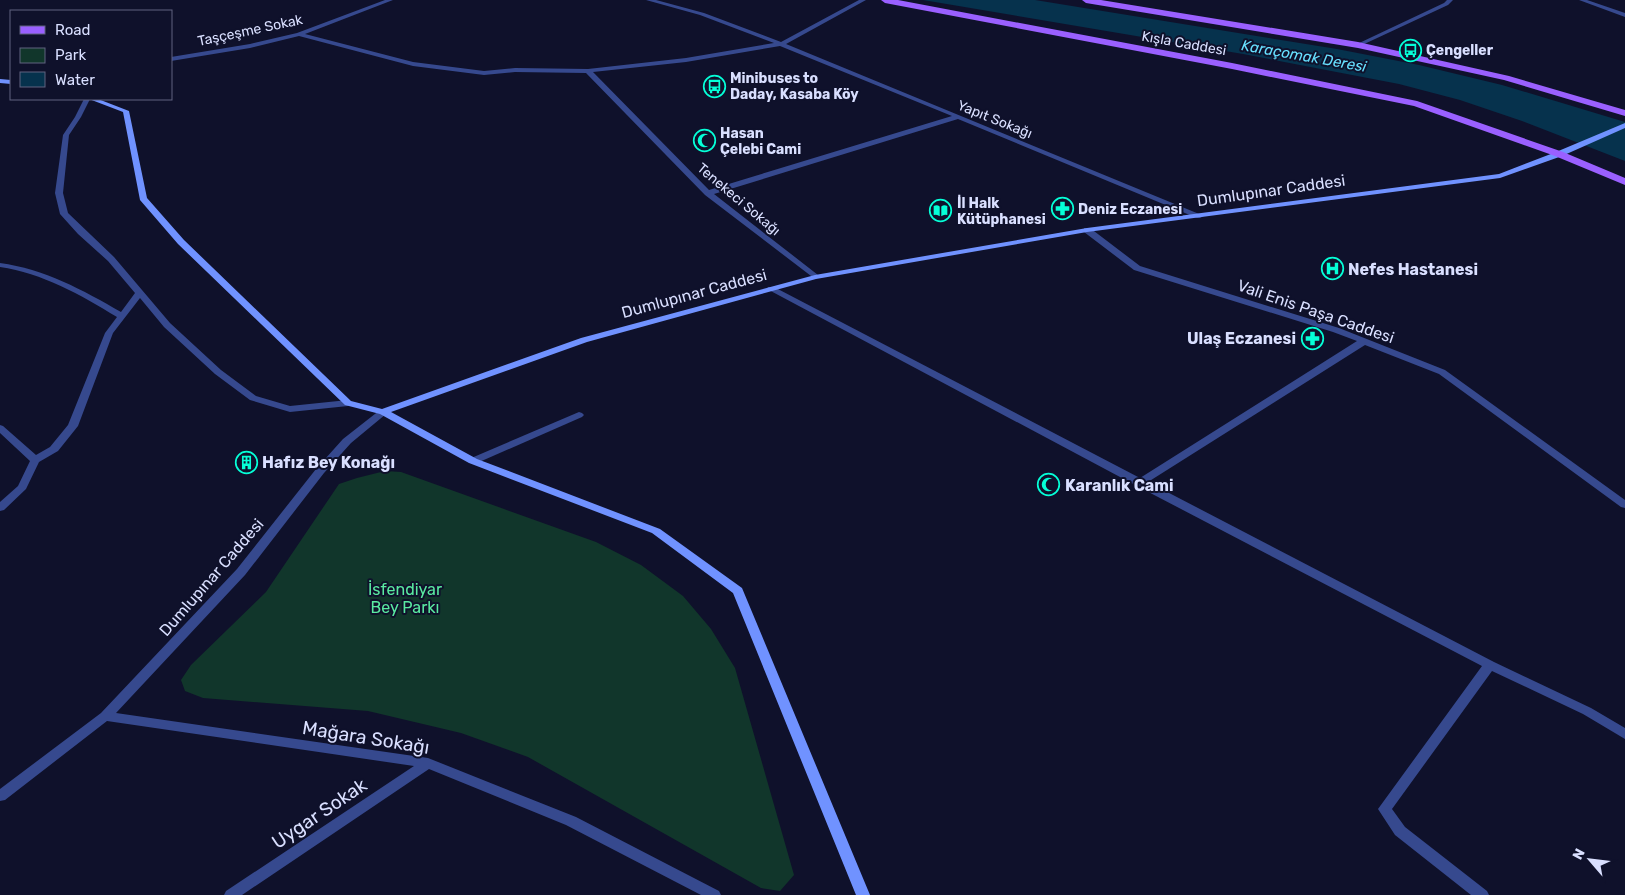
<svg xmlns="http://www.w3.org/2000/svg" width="1625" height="895" viewBox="0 0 1625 895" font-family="Rubik,sans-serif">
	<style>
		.green { fill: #11362b }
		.water { fill: #06324d }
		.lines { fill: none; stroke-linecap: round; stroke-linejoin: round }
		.minor { fill: #36498e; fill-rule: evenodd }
		.secondary { fill: #7092ff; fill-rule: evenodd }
		.primary { fill: #9a60ff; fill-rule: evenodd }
		.labels { text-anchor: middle; stroke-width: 4; stroke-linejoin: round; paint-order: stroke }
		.far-street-label { font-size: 14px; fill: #d9dfff; stroke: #0f112b }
		.far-poi-label { font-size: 14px; font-weight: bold; fill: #d9dfff; stroke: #0f112b; text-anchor: start }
		.far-water-label { font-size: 15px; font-style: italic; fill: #67e0ff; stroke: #0f112b }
		.street-label { font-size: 16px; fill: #d9dfff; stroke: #0f112b }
		.poi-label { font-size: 16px; font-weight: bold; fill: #d9dfff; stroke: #0f112b; text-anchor: start }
		.park-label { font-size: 16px; fill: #5aeaa1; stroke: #0f112b }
		.near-street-label { font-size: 19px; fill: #d9dfff; stroke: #0f112b }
	</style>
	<rect width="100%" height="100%" fill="#0f112b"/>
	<!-- green -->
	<polygon class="green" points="385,471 401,472 596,542 641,565 683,596 711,629 735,668 794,875 780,891 761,888 528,757 461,733 368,711 203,698 185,691 181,680 191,665 266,592 339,484 357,478"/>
	<!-- water -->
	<polygon class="water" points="923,0 1035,0 1337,49 1419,65 1502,85 1625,122 1625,161 1522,121 1460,100 1399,84 1243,54"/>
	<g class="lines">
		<!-- minor -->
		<g class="minor">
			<path d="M385,0h8l-88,34 108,28 71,9 31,-3 73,1 98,-11 88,-15 -74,-28 -54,-15h10l48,13 77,29 78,-42h7l-80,44 418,172 -4,2h-3l-239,-99 -244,75 104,81 1,2 -4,2 -110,-84 -119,-122 -71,-1 -31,3 -71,-9 -114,-30 -49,12 -79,13v-4l79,-13 47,-11zM780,46l172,70 -243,74 -116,-118 93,-10z"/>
			<polygon points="1447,0 1453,0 1448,5 1360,46 1355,45 1444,3"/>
			<polygon points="1579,0 1587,0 1625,13 1625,17"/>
			<path d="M84,99h6l-9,18 -12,18 -6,58 5,20 46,44 56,66 51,47 35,26 34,10 58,-6 5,3 -5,3 -58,6 -40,-12 -35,-26 -51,-47 -24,-29 -27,35 -35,93 -20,25 -19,11 -13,27 -22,21 -4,1v-9l18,-16 12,-25 -30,-28v-8l3,1 33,29 14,-8 18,-22 37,-92 12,-16c-36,-22 -75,-44 -117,-50v-4c44,6 83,27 121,49l14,-19 -27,-32 -30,-27 -18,-20 -5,-21 8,-58 12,-18z"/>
			<polygon points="1084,228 1090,228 1140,266 1339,328 1445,370 1625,500 1625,508 1621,507 1439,374 1365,345 1148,482 1494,662 1591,708 1625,728 1625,739 1583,714 1492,671 1392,809 1405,827 1487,891 1489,895 1471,895 1395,835 1378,809 1482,666 1135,485 767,289 768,287 774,287 1140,478 1357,341 1333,332 1134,270 1084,232"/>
			<polygon points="383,409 386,410 388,412 386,414 351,443 324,473 245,575 116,713 428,758 576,817 719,891 721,895 701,895 566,825 429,769 242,895 224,895 226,891 414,766 107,721 5,800 0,801 0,789 101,713 237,569 316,469 343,439 380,410"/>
			<polygon points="579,412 582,413 584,415 582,417 477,463 473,464 468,461 469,459"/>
		</g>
		<!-- secondary -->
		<g class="secondary">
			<polygon points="0,79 11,80 11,84 0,83"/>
			<polygon points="89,99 98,99 129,111 147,198 184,240 351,401 382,409 581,338 815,275 1087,228 1499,174 1556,152 1625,123 1625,128 1562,156 1500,178 1087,232 816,279 587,342 391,412 477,459 660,529 742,588 870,895 856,895 733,593 652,533 469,463 380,414 345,405 178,244 140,200 123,112"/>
		</g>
		<!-- primary -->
		<g class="primary">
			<polygon points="881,0 898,0 1232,63 1417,101 1563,152 1625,178 1625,185 1555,156 1414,106 1232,69 885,3"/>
			<polygon points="1082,0 1101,0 1358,42 1509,76 1625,110 1625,116 1504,80 1358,48 1086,3"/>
		</g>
	</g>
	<!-- icons -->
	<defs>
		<symbol id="bus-ring" viewBox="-11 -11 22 22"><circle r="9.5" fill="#0f112b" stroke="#05ffd7" stroke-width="1.5"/><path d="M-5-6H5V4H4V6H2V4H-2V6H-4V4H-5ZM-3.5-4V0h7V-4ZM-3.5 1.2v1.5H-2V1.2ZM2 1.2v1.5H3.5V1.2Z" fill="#05ffd7"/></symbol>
		<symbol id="mosque-ring" viewBox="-11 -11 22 22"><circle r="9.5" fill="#0f112b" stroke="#05ffd7" stroke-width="1.5"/><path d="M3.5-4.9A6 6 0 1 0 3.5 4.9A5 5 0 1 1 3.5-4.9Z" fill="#05ffd7"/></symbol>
		<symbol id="pharmacy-ring" viewBox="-11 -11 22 22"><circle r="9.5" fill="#0f112b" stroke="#05ffd7" stroke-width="1.5"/><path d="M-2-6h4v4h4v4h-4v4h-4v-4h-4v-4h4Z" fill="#05ffd7"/></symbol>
		<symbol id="library-ring" viewBox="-11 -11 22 22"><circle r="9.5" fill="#0f112b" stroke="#05ffd7" stroke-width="1.5"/><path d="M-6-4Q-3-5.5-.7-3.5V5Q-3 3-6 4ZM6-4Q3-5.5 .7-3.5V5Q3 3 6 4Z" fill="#05ffd7"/></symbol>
		<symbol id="hospital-ring" viewBox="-11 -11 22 22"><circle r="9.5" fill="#0f112b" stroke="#05ffd7" stroke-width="1.5"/><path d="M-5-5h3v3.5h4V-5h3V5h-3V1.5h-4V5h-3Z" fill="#05ffd7"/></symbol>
		<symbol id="building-ring" viewBox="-11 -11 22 22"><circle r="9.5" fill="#0f112b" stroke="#05ffd7" stroke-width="1.5"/><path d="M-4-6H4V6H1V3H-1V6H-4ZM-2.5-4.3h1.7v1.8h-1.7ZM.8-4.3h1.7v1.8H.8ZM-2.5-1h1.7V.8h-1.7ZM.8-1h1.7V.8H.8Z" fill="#05ffd7"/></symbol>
	</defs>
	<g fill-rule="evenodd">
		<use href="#bus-ring" x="1398" y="38" width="25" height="25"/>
		<use href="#bus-ring" x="702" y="74" width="25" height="25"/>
		<use href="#mosque-ring" x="692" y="128" width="25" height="25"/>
		<use href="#pharmacy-ring" x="1050" y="196" width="25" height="25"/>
		<use href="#library-ring" x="928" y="198" width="25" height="25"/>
		<use href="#hospital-ring" x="1320" y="256" width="25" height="25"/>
		<use href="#pharmacy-ring" x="1300" y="326" width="25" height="25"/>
		<use href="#building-ring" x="234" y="450" width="25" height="25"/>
		<use href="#mosque-ring" x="1036" y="472" width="25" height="25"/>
	</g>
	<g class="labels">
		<!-- far-street labels -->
		<g class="far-street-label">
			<text transform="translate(250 30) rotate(-12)" y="5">Taşçeşme Sokak</text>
			<text transform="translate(1184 43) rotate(10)" y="5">Kışla Caddesi</text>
			<text transform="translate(995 119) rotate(22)" y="5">Yapıt Sokağı</text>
			<text transform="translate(739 199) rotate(40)" y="5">Tenekeci Sokağı</text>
		</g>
		<!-- far-poi labels -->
		<g class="far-poi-label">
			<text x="1426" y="55">Çengeller</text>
			<text x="730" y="83">Minibuses to<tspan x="730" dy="16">Daday, Kasaba Köy</tspan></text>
			<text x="720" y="138">Hasan<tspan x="720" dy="16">Çelebi Cami</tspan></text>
			<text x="957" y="208">İl Halk<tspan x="957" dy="16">Kütüphanesi</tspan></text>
			<text x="1078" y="214">Deniz Eczanesi</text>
		</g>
		<!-- far-water labels -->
		<g class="far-water-label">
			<text transform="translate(1304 56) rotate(10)" y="5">Karaçomak Deresi</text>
		</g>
		<!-- street labels -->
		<g class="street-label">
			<text transform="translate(1271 190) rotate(-8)" y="6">Dumlupınar Caddesi</text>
			<text transform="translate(694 293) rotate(-15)" y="6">Dumlupınar Caddesi</text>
			<text transform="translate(1316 311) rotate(19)" y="6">Vali Enis Paşa Caddesi</text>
			<text transform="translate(211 577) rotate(-49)" y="6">Dumlupınar Caddesi</text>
		</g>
		<!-- poi labels -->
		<g class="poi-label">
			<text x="1348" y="275">Nefes Hastanesi</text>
			<text x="1296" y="344" text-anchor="end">Ulaş Eczanesi</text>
			<text x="262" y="468">Hafız Bey Konağı</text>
			<text x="1065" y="491">Karanlık Cami</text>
		</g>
		<!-- park labels -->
		<g class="park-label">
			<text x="405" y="595">İsfendiyar<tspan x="405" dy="18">Bey Parkı</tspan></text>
		</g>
		<!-- near-street labels -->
		<g class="near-street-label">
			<text transform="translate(366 737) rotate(9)" y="7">Mağara Sokağı</text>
			<text transform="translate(319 813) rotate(-34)" y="7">Uygar Sokak</text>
		</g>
	</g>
	<!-- legend -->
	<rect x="10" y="10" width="162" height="90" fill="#0f112b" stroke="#606380"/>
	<rect x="20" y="26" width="25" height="8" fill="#9a60ff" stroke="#606380"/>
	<text x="55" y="35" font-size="15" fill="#d9dfff">Road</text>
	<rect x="20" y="48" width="25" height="15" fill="#11362b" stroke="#606380"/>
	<text x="55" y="60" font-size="15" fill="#d9dfff">Park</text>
	<rect x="20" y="72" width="25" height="15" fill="#06324d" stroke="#606380"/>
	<text x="55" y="85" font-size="15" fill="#d9dfff">Water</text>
	<!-- north arrow -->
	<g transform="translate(1590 860) rotate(298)" stroke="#0f112b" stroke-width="4" paint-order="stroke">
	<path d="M0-4L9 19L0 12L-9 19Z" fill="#d9dfff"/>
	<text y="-8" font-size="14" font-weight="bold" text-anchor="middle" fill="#d9dfff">N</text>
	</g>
</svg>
